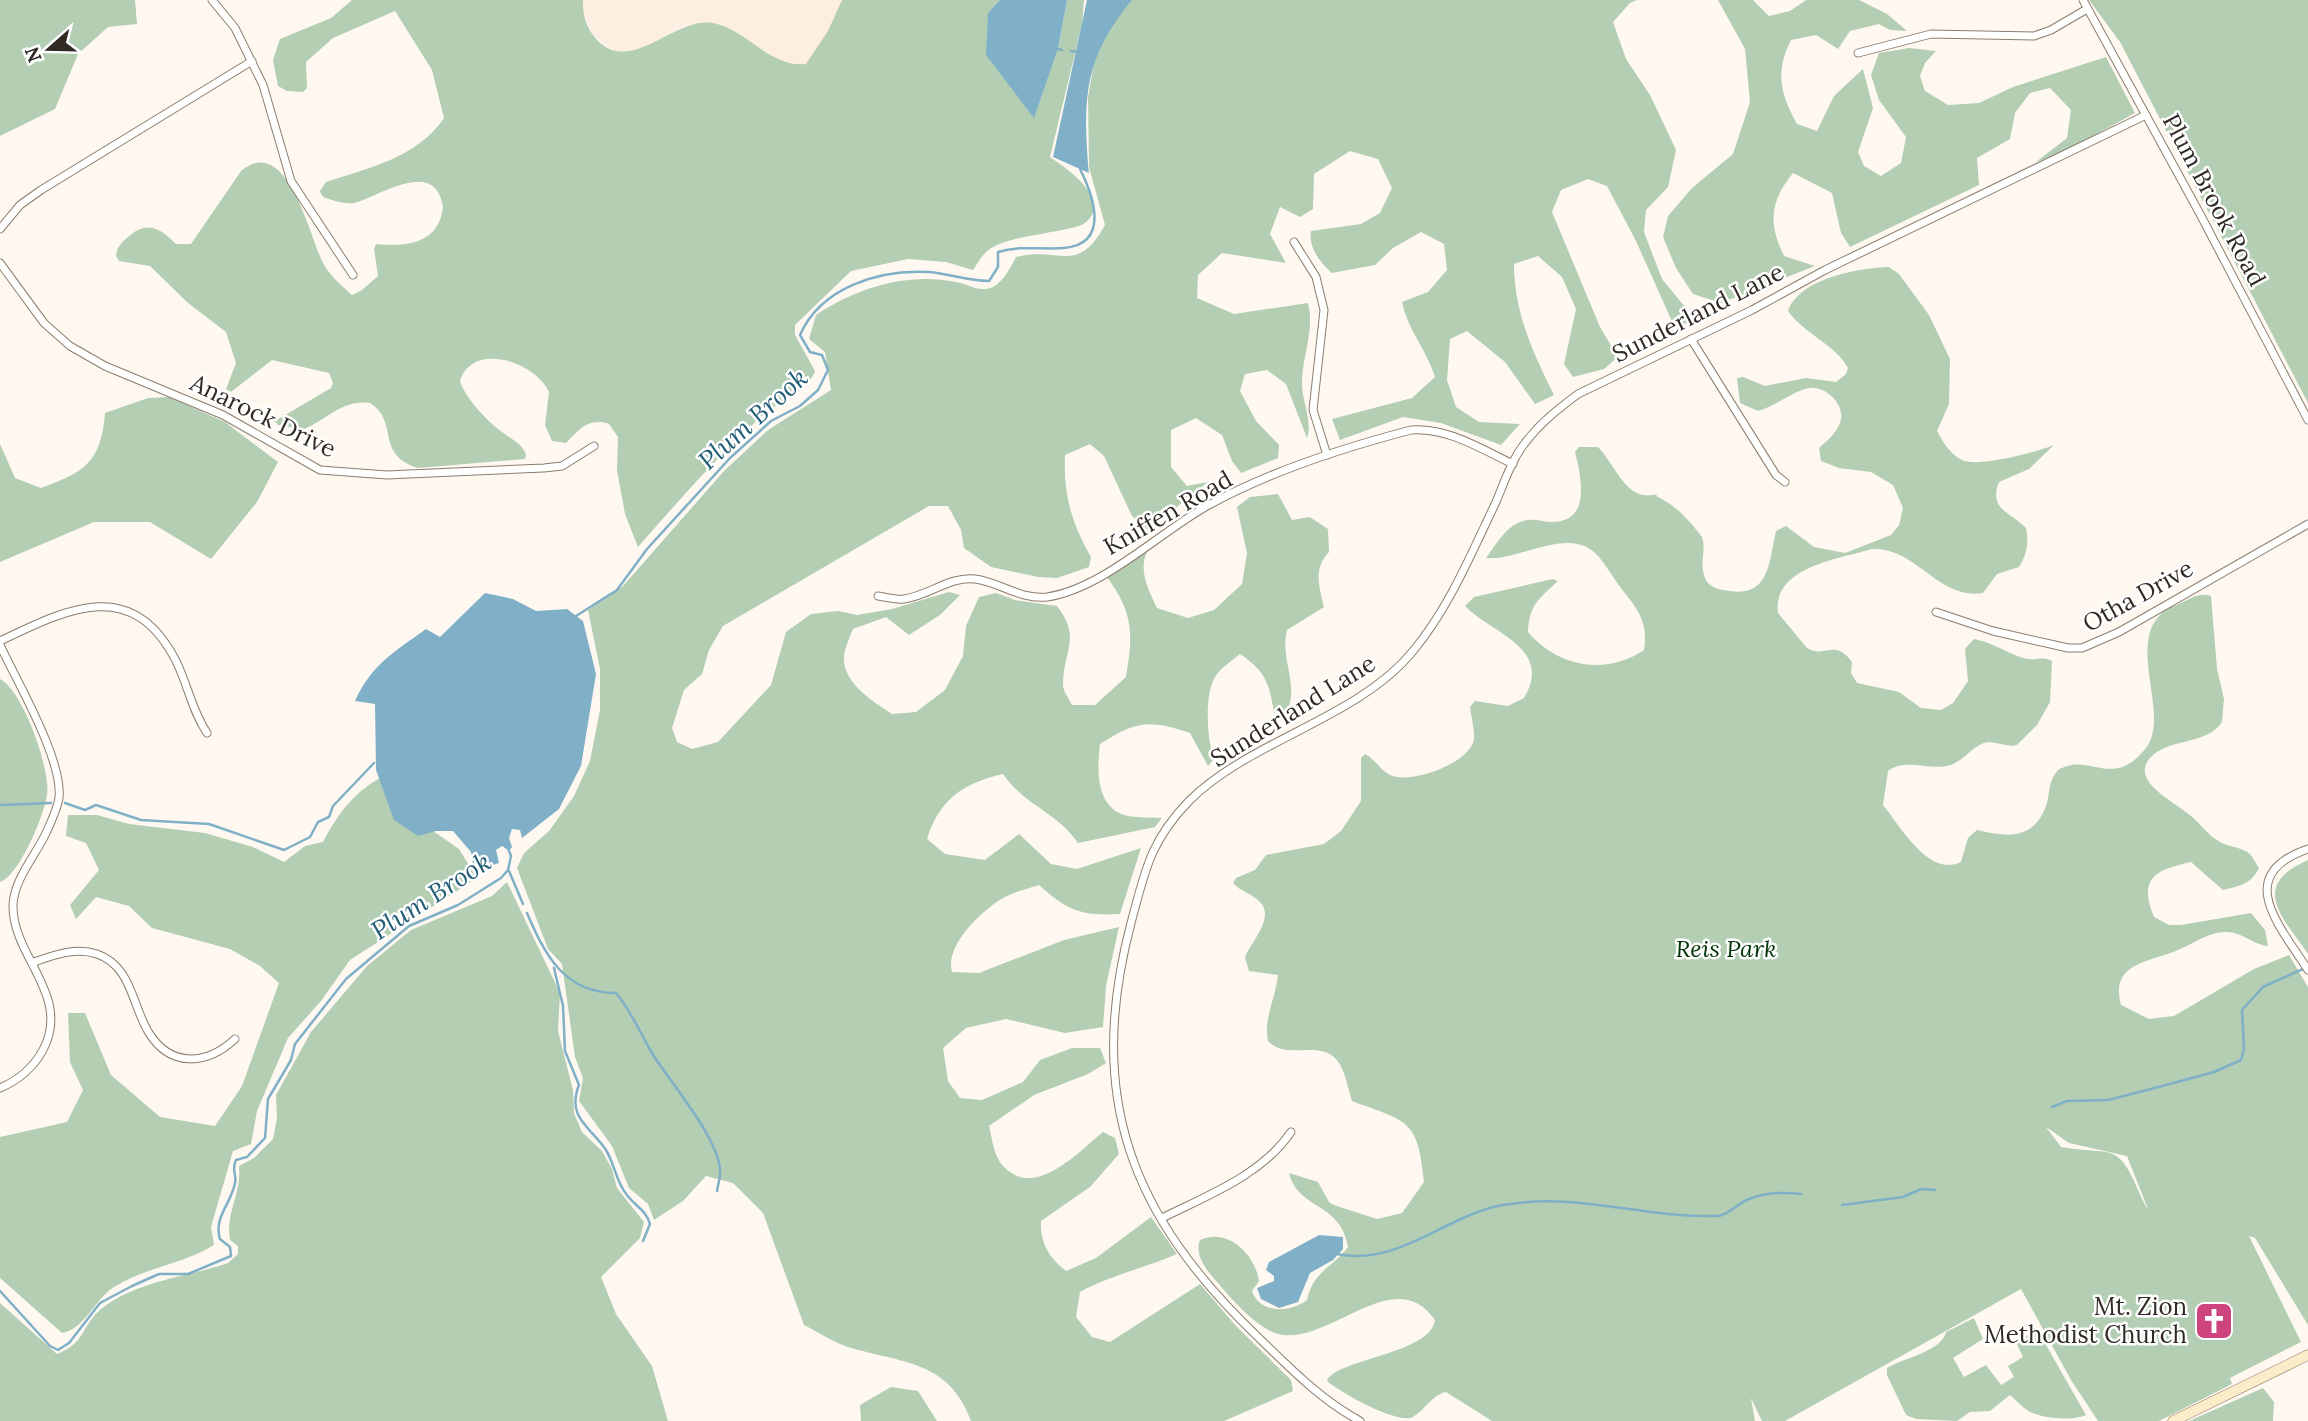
<svg xmlns="http://www.w3.org/2000/svg" width="2308" height="1421" viewBox="0 0 2308 1421" font-family="Lora,serif">
	<style>
		.built { fill: #fceee0 }
		.green { fill: #b3ceb2; fill-rule: evenodd }
		.water { fill: #7fb0c7 }
		.lines { fill: none; stroke-linecap: round; stroke-linejoin: round }
		.stream { stroke: #7fb0c7; stroke-width: 2.5 }
		.street-casing { stroke: #8c7d6d; stroke-width: 9 }
		.secondary-casing { stroke: #8c7d6d; stroke-width: 11 }
		.street { stroke: #fff; stroke-width: 7 }
		.secondary { stroke: #fbebc8; stroke-width: 10 }
		.labels { text-anchor: middle; stroke-width: 5; stroke-linejoin: round; paint-order: stroke }
		.street-label { font-size: 24px; fill: #312a24; stroke: #fff }
		.park-label { font-size: 24px; font-style: italic; fill: #033607; stroke: #fff }
		.poi-label { font-size: 24px; fill: #312a24; stroke: #fff; text-anchor: end }
		.water-label { font-size: 26px; font-style: italic; fill: #225e77; stroke: #fff }
	</style>
	<rect width="100%" height="100%" fill="#fff8f1"/>
	<!-- built -->
	<polygon class="built" points="583,0 842,0 828,31 806,65 800,65 780,60 712,23 685,25 652,44 631,51 614,51 593,35 583,12"/>
	<!-- green -->
	<g class="green">
		<polygon points="0,0 135,0 137,24 108,27 78,54 55,109 0,136"/>
		<path d="M352,0h231c-1,15 4,29 14,40 35,36 77,-24 116,-17 33,6 57,45 93,41l22,-33 14,-31h158l-12,13 46,104 24,-68 9,-49h17l-2,24 -32,133c16,11 64,43 35,66 -10,8 -70,12 -90,23 -11,5 -16,15 -22,24l-27,-8 -38,-3 -57,12 -56,54v10l20,36c-8,22 -35,29 -52,44 -46,42 -84,85 -125,132l-13,-33 -8,-44 1,-33 -9,-13c-21,-7 -30,6 -43,19l-14,-2 -7,-16 4,-33c-14,-31 -77,-51 -89,-11 6,18 27,40 42,51 10,8 18,10 24,22l-1,5 -107,9c-44,-14 -18,-46 -48,-65 -28,-4 -43,17 -66,26l-26,-4 -3,-4 56,-33 2,-5 -4,-10 -57,-13 -41,32 -5,-3 10,-26 -10,-31 -38,-29 -38,-37 -31,-5 -3,-5c1,-9 5,-13 12,-19 19,-17 32,-9 48,7h15l50,-73c46,-39 69,66 82,92 7,13 18,22 29,32l10,-5 16,-14 -4,-27 2,-5c30,3 63,0 67,-37 -8,-51 -64,-10 -89,-4 -7,1 -15,-1 -22,-3 -7,-2 -10,-2 -12,-9l6,-9c43,-14 92,-25 118,-64l-12,-48 -37,-59 -62,27 -27,24 1,26 -4,4 -16,-1 -9,-5 -5,-26 7,-21 51,-21z"/>
		<path d="M1132,0h505l-7,3 -17,19 13,37 24,36 26,55 -8,37 -22,23 -2,22 18,47 33,40 -20,9 -39,-87 -29,-55 -19,-7 -27,11 -9,22 48,115 18,30 -14,12 -31,8 -9,-13 12,-55 -14,-32 -24,-21 -24,8c0,48 19,89 40,131l-19,9 -30,-42 -38,-31 -17,8 -3,41 9,27 23,15 41,2 -19,21 -60,-22 -38,-6 -63,23 -8,-21 80,-21 23,-21c-9,-29 -26,-44 -33,-75l26,-10 19,-22 -3,-26 -23,-12 -28,16 -18,17 -43,8c-12,-10 -24,-26 -21,-42l50,-7 19,-11 12,-25 -14,-29 -28,-8 -36,23 -1,35 -13,8 -20,-10 -10,27 16,29 -64,-10 -24,22 -1,23 37,16 74,-11c7,27 -6,53 -6,81 0,17 11,39 5,54l-21,-54 -19,-14 -22,4 -5,17 16,30 23,24 -1,13 -37,15 -9,-12 -10,-26 -26,-17 -25,12v37l16,19 21,-4 -60,48 -16,-14 -28,-60 -14,-12 -25,11c-2,39 7,69 26,102l-2,10 -32,11 -19,-1 -47,-10 -27,-19 -3,-18 -13,-24h-19l-206,120 -14,24 -7,24 -18,16 -12,38 5,14 15,7 26,-7 53,-57 15,-53 25,-18 27,-3 19,4 35,-6 57,-17 11,3 -20,20 -31,20 -23,-18 -33,12c-3,8 -8,18 -9,27 -2,27 29,45 48,58l24,-2 29,-22 18,-34 3,-30 13,-29 17,-4 19,7 42,6c25,32 6,45 6,79 0,6 6,14 9,20h23l31,-28c7,-43 8,-63 -19,-100l40,-25c-9,19 2,39 10,56l31,10 26,-8 28,-26 5,-31 -10,-46 13,-10 28,-3 14,26 18,-3 18,12 1,23c-16,17 -10,34 -5,55l-37,23c-8,31 16,59 -4,89l-9,-6c-5,-31 -8,-41 -34,-59 -7,6 -20,14 -25,23 -11,18 -8,63 -1,82l-6,7 -18,-33c-41,-14 -54,-12 -90,11 -3,25 -5,65 28,72 11,2 23,1 34,2l-7,9 -77,16c-22,-32 -52,-36 -75,-69 -40,9 -64,26 -76,65l18,15 40,6 34,-26 32,30 26,5 64,-21 -21,66c-39,2 -52,-3 -81,-29 -13,4 -29,8 -41,16 -20,14 -53,45 -46,71l27,1 85,-33 55,-13 -13,59 -3,41 -38,6 -59,-14 -40,9 -23,20 5,33 12,17 22,2 41,-18 17,-22 32,-12h28l6,15 -18,11 -54,21 -45,31c3,12 5,31 14,40 32,34 74,-13 100,-34l12,6 4,16 -29,33 -49,34c-1,22 8,37 25,50l30,-13 55,-41 26,37c-32,14 -66,21 -97,38l-4,25 16,20 18,5 90,-58 36,42 55,54 2,11 -69,30h-253c-22,-61 -70,-58 -123,-74 -15,-5 -30,-15 -44,-22l-41,-112 -30,-30 -27,-7 -23,25 -29,19 -6,-16 -19,-16 -17,-42 -33,-45 4,-23 -8,-21 -13,-93 -14,-15 -31,-81 7,-15 25,-22 25,-35 16,-35 10,-51v-41l-12,-59 35,-24 101,-115 44,-41 63,-40 -6,-38 -16,-13 7,-24c40,-27 91,-43 140,-33 13,2 23,11 37,5 10,-5 18,-20 23,-30 44,-11 61,19 89,-32l-16,-58 -1,-70 7,-40 20,-37z"/>
		<path d="M1718,0h35l16,16 21,-5 16,-11h53l28,14 20,17 -17,-1 -11,-6 -29,7 -12,18 -22,-14 -25,5c-16,32 -11,53 6,84l20,7 17,-35 29,-27 10,39 -15,44 6,14 17,10 20,-13 5,-26 -27,-37 -8,-25 8,-22 30,-5 27,3 -11,12 -5,13 5,15 23,14 31,-2 34,-16 93,-30 29,56 -73,40 -26,9 31,-24 4,-28 -21,-22 -20,5 -15,20 -5,26 -33,19 2,27 -129,62 -9,-14 -9,-40 -39,-20c-23,28 -25,51 -9,83l31,10 -94,37 -28,-9 -17,-26 -13,-31 5,-21 24,-28 41,-34 17,-52 -5,-53z"/>
		<polygon points="2089,0 2308,0 2308,403 2120,42"/>
		<path d="M1889,267l10,7 30,41 21,44 -1,45 -12,27c6,11 13,23 25,29 16,8 75,-8 92,-15l-25,24 -30,13c-11,28 12,30 27,46 3,15 1,26 -7,39l-22,7 -14,19c-46,7 -67,-47 -111,-44 -33,10 -100,18 -94,64l29,35c19,11 27,-10 45,14l-1,11 6,10 42,9 22,16 20,2 12,-7 15,-22 -3,-32 9,-10c19,3 41,19 55,20 9,1 14,-3 23,2l-2,41 -13,23 -20,20c-11,3 -22,-5 -33,-2 -14,5 -22,20 -37,23 -20,4 -41,-8 -59,5l-5,34c18,22 46,73 78,57l7,-24 9,-8c29,7 56,11 69,-24 5,-14 1,-23 12,-36 32,-19 54,21 88,-22 25,-33 -20,-103 16,-135 4,-5 13,-7 19,-10 10,-5 19,-11 30,-7l6,73 7,30 -2,23c-16,24 -53,15 -72,36 -20,23 23,43 37,55 12,8 20,22 33,29 9,5 22,5 30,12 3,4 6,10 9,14 -8,16 -19,18 -36,22l-32,-28c-36,8 -53,16 -37,55l15,8h12l70,-12 14,17 3,16c-14,-1 -25,-13 -40,-14 -19,-1 -33,11 -50,18 -27,12 -69,12 -57,55l28,14 25,-3 80,-47 35,-14 19,32v338l-53,-87 -6,-2 52,106 -71,36 2,6 -73,37h-61l-27,-41 -50,-91 -236,132h-23l-11,-23 4,23h-263l-46,-29c-16,4 -21,19 -35,26 -20,3 -68,-24 -84,-37 8,-22 104,-27 108,-61 -40,-57 -101,21 -152,15 -25,-4 -50,-35 -66,-53 -10,-11 -23,-27 -17,-42 28,-13 55,14 59,41l-7,10c8,23 38,22 55,9 7,-30 24,-31 41,-53 -7,-45 -50,-37 -59,-74l29,9 11,20 5,3 43,14 25,-6 22,-31c-6,-63 -16,-60 -72,-81 -4,-12 -6,-27 -13,-38 -16,-26 -52,-1 -71,-22 -5,-21 8,-44 10,-66l-29,-4 -4,-13c4,-14 31,-40 15,-56 -7,-8 -19,-10 -27,-19l3,-5 19,-8 11,-15 58,-11 17,-13 20,-30v-43l4,-4c10,5 15,16 25,21 20,10 81,-12 84,-36 1,-7 -3,-24 -4,-32l5,-6 33,5 16,-8c30,-50 -33,-65 -59,-92l9,-9 79,-18 5,2c-18,17 -29,23 -30,51 30,35 77,44 116,18 4,-26 -4,-38 -20,-58 -9,-11 -16,-24 -25,-35 -28,-34 -80,5 -113,1 9,-12 19,-30 34,-36 11,-5 21,0 32,0 40,0 29,-46 23,-70l4,-5h19c20,21 28,56 60,47l-2,2c21,10 32,23 46,41 5,14 -4,27 4,43 4,8 15,10 24,11 40,6 39,-30 46,-60l10,-5 28,21 31,6 46,-18 8,-10 4,-17 -10,-23 -22,-13 -32,-4 -18,-7 -2,-13c8,-7 17,-15 21,-25 7,-17 -14,-38 -31,-35 -18,4 -33,18 -51,23l-18,-8 -3,-25 6,-1 22,9 41,-8 30,4 10,-8 2,-6c-13,-24 -44,-34 -60,-57 12,-33 71,-43 101,-44zM2046,1127l23,16 58,13 21,53c-12,-16 -18,-54 -42,-57 -15,-2 -29,-2 -45,-5z"/>
		<path d="M169,397l56,25 53,40 -21,40 -46,57 -61,-37h-56l-94,40v-118l15,34 26,10c44,-16 60,-26 64,-75l43,-15z"/>
		<path d="M0,679c23,11 51,91 47,116 -3,21 -28,81 -47,87z"/>
		<path d="M380,778l50,51 29,20 18,29 -127,82 -29,41 -33,37 -31,73 -6,33 -18,7 -22,76 3,18c-31,19 -70,23 -100,42 -20,13 -29,42 -52,46l-62,-55v-141l67,-15 16,-32 -13,-28 -2,-49h17l26,62 49,42 55,9 27,-40 37,-103 -19,-17 -30,-17 -78,-21 -23,-22 -33,-9 -20,22 -6,-14 29,-35 -13,-27 -20,-7 2,-21h29l32,9 76,9 48,14 31,15 21,-16 18,-4c15,-28 29,-48 57,-64z"/>
		<path d="M2308,860v94c-26,-38 -59,-68 0,-94z"/>
		<path d="M507,882l53,111 -2,38 15,59 1,23 8,19 20,19 10,18 5,19 27,34 -4,16 -39,39 15,37 36,52 16,55h-668v-118l57,51c29,-11 24,-28 44,-45 35,-28 86,-32 127,-46l10,-9v-8l-8,-6c-5,-27 12,-47 9,-74l15,-8 19,-19 4,-21 -1,-23 35,-63 56,-66 44,-36 81,-34z"/>
		<path d="M1974,1318l9,21 -30,19 11,19 22,-12 15,20 13,-8 -6,-11 15,-9 -7,-15 18,-10 8,6 44,77c-12,6 -46,4 -59,-5 -6,-4 -11,-10 -17,-15l-20,16 -20,1 -13,9 -41,-2 -10,-4 -19,-40v-7c17,-10 55,-17 59,-36z"/>
		<polygon points="891,1387 918,1391 937,1421 861,1421 860,1405"/>
		<polygon points="2263,1388 2274,1402 2273,1421 2189,1421"/>
	</g>
	<!-- water -->
	<g class="water">
		<polygon points="1000,0 1067,0 1058,49 1034,118 986,55 988,13"/>
		<path d="M1087,0h45c-49,59 -49,100 -43,173l-36,-16z"/>
		<path d="M485,593l28,6 23,12 31,-2 16,12 13,53 -15,92 -22,43 -37,29 -2,-8 -8,-1 -3,9 3,9 -3,4 -7,-5 -6,4 3,13 -21,7 -5,-5 -2,-13 -18,-21h-17l-18,5 -24,-16 -18,-50 -1,-66 -20,-3c17,-37 39,-49 71,-72l14,8z"/>
		<polygon points="1319,1235 1343,1237 1343,1249 1333,1260 1310,1273 1298,1302 1279,1308 1261,1299 1257,1288 1274,1281 1274,1276 1266,1270 1269,1262"/>
	</g>
	<g class="lines">
		<!-- stream -->
		<g class="stream">
			<polyline points="1058,49 1062,50"/>
			<polyline points="1071,51 1078,52"/>
			<path d="M576,616l41,-26 30,-41 83,-91 41,-37 29,-15 18,-16 10,-20 -6,-15 -12,-3 -10,-17c21,-48 80,-66 129,-63 21,2 39,9 60,9l9,-14v-15c23,-7 43,-2 66,-4 47,-4 29,-53 16,-79"/>
			<polyline points="65,803 85,810 96,805 141,820 209,824 284,850 310,837 318,822 329,817 333,806 374,763"/>
			<polyline points="0,805 51,803"/>
			<polyline points="509,871 523,904"/>
			<path d="M527,913c18,42 37,80 89,80 16,19 24,40 36,60 17,28 66,84 68,117 1,6 -2,14 -3,21"/>
			<path d="M554,968l9,38 2,45 14,34c-13,33 12,42 27,65 9,15 10,32 21,45 9,12 19,15 23,29l-7,17"/>
			<polyline points="2052,1107 2067,1101 2108,1100 2155,1088 2214,1072 2241,1060 2244,1049 2242,1010 2263,987 2305,968"/>
			<polyline points="1842,1205 1903,1197 1921,1189 1935,1190"/>
			<path d="M1337,1254c61,13 109,-39 166,-49 75,-13 140,13 213,11 12,0 22,-13 33,-17 17,-7 35,-7 52,-5"/>
			<path d="M0,1291l50,55 8,4 11,-7 31,-40 32,-17 27,-12h29l43,-18 -1,-9 -10,-8c-7,-21 12,-37 15,-56 2,-9 -4,-13 1,-23l11,-3 18,-19 3,-39 23,-39 4,-16 51,-65 63,-53 49,-21 43,-27 7,-8 3,-14 -2,-5"/>
		</g>
		<defs>
			<g id="street">
				<polyline points="212,0 235,28 263,85 291,181 353,275"/>
				<polyline points="2083,0 2200,214 2308,420"/>
				<polyline points="1858,53 1931,34 2034,36 2051,30 2087,9"/>
				<polyline points="0,229 20,205 41,190 252,61"/>
				<polyline points="1294,242 1316,277 1324,310 1313,410 1327,455"/>
				<polyline points="0,263 44,323 70,346 105,366 223,415 320,470 387,475 544,468 562,466 594,446"/>
				<polyline points="1691,339 1776,475 1785,482"/>
				<path d="M878,596c8,1 18,4 26,3 24,-3 46,-23 71,-20 25,3 45,21 72,18 55,-8 112,-64 160,-91 63,-35 135,-58 204,-76 36,-3 70,19 102,34"/>
				<polyline points="1936,612 1993,631 2068,648 2082,648 2119,632 2308,524"/>
				<path d="M0,641c65,-31 131,-66 175,18 13,25 16,50 32,74"/>
				<path d="M0,645c17,37 63,114 59,153 -2,12 -8,24 -13,35 -10,22 -32,46 -33,72 -1,52 59,90 30,145 -10,18 -24,30 -43,38"/>
				<path d="M2308,849c-76,26 -28,77 0,121"/>
				<path d="M34,962c20,-7 42,-15 63,-8 35,12 35,52 52,79 22,35 58,32 86,6"/>
				<path d="M1162,1218c44,-22 100,-43 129,-86"/>
				<path d="M1360,1421c-39,-21 -69,-52 -101,-83 -128,-122 -174,-240 -128,-415 14,-52 19,-82 58,-122 61,-61 170,-83 224,-150 36,-43 59,-99 83,-149 8,-19 16,-43 29,-59 15,-20 33,-34 53,-49l174,-84 73,-40 321,-155"/>
			</g>
			<polyline id="secondary" points="2173,1421 2308,1355"/>
		</defs>
		<!-- street casing -->
		<use href="#street" class="street-casing"/>
		<!-- secondary casing -->
		<use href="#secondary" class="secondary-casing"/>
		<!-- street -->
		<use href="#street" class="street"/>
		<!-- secondary -->
		<use href="#secondary" class="secondary"/>
	</g>
	<!-- icons -->
	<defs>
		<symbol id="church-square" viewBox="-11 -11 22 22"><rect x="-9" y="-9" width="18" height="18" rx="4" fill="#cd447f" stroke="#fff"/><path d="M-1.2-6h2.4v3.5h3.3v2.4h-3.3V6h-2.4V-.1h-3.3v-2.4h3.3Z" fill="#fff"/></symbol>
	</defs>
	<g fill-rule="evenodd">
		<use href="#church-square" x="2192" y="1299" width="44" height="44"/>
	</g>
	<g class="labels">
		<!-- street labels -->
		<g class="street-label">
			<text transform="translate(2214 200) rotate(62)" y="8">Plum Brook Road</text>
			<text transform="translate(1698 313) rotate(-27)" y="8">Sunderland Lane</text>
			<text transform="translate(263 416) rotate(26)" y="8">Anarock Drive</text>
			<text transform="translate(1168 513) rotate(-30)" y="8">Kniffen Road</text>
			<text transform="translate(2138 596) rotate(-29)" y="8">Otha Drive</text>
			<text transform="translate(1293 711) rotate(-32)" y="8">Sunderland Lane</text>
		</g>
		<!-- park labels -->
		<g class="park-label">
			<text x="1726" y="957">Reis Park</text>
		</g>
		<!-- poi labels -->
		<g class="poi-label">
			<text x="2187" y="1315">Mt. Zion<tspan x="2187" dy="28">Methodist Church</tspan></text>
		</g>
		<!-- water labels -->
		<g class="water-label">
			<text transform="translate(753 419) rotate(-42)" y="9">Plum Brook</text>
			<text transform="translate(431 896) rotate(-33)" y="9">Plum Brook</text>
		</g>
	</g>
	<!-- north arrow -->
	<g transform="translate(49 49) rotate(250)" stroke="#ffffff" stroke-width="5" paint-order="stroke">
	<path d="M0-5L12 26L0 18L-12 26Z" fill="#312a24"/>
	<text y="-10" font-size="19" font-weight="bold" text-anchor="middle" fill="#312a24">N</text>
	</g>
</svg>
